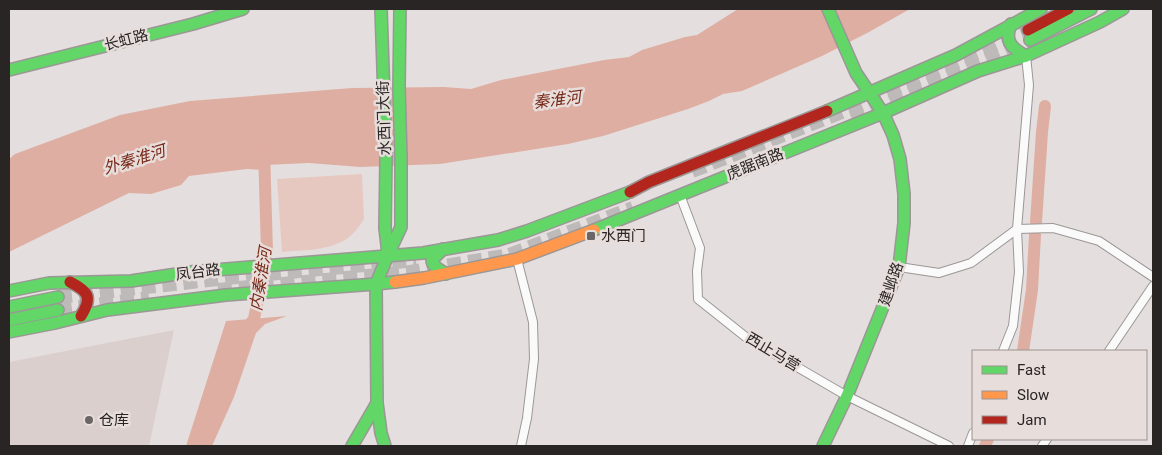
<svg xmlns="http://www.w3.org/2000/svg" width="1162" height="455" viewBox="0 0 1162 455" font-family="Roboto,'Noto Sans SC',sans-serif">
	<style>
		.built { fill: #dbcfcd }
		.green { fill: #e6c8c1 }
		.water { fill: #dfaea2 }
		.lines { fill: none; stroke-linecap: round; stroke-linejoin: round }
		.river { stroke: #dfaea2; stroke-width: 12 }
		.highway-tunnel { stroke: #bebab9; stroke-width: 14; stroke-dasharray: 14 7; stroke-linecap: butt }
		.street-casing { stroke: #9b9796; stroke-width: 10 }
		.fast-casing { stroke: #9b9796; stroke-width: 14 }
		.slow-casing { stroke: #9b9796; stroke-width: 14 }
		.jam-casing { stroke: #9b9796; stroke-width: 14 }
		.street { stroke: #fbfafa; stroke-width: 8 }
		.fast { stroke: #63d668; stroke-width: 11 }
		.slow { stroke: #ff974d; stroke-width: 11 }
		.jam { stroke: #b3261e; stroke-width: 11 }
		.poi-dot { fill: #6a6665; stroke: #e7dddb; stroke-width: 2 }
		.labels { text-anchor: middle; stroke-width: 5; stroke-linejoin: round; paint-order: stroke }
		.street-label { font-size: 15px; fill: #282524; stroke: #e7dddb }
		.poi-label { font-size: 15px; fill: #282524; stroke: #e7dddb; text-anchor: start }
		.water-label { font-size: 16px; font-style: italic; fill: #782817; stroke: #e7dddb }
	</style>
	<rect width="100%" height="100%" fill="#e4dfde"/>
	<!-- built -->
	<polygon class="built" points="174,330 149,446 9,446 9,362"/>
	<!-- green -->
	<path class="green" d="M362,174l2,45c-5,8 -11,16 -19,21 -19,11 -41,10 -63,12l-5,-73z"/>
	<!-- water -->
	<g class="water">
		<polygon points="738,9 910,9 869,32 822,56 742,91 723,94 709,101 688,109 603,136 568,144 440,164 360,167 309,163 265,165 265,170 247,169 189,176 181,185 151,194 129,193 9,252 9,159 15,154 120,115 190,101 352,88 444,87 471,89 501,80 604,60 629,57 642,50 685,37 697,35"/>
		<polygon points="287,316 265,324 256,333 234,397 212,446 186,446 226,321"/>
	</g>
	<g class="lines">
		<!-- river -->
		<g class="river">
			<polyline points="1036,222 1042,132 1045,106"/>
			<polyline points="244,332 254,319 267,252 264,149"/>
			<polyline points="1023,351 1032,290 1035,235"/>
			<polyline points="985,446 988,439"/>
		</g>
		<!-- highway-tunnel -->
		<g class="highway-tunnel">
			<polyline points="852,119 1030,40"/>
			<polyline points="692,171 852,108 1028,30"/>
			<polyline points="218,290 410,272 509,255 633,208"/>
			<polyline points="58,297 227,278 416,260"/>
			<polyline points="58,310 149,298"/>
		</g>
		<defs>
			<g id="street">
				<polyline points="680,195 700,248 697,271 698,299 747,338 847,396 949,446"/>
				<polyline points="517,259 533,322 534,359 527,418 521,446"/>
				<polyline points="899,267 939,273 971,263 1017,229 1053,228 1099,241 1153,277"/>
				<polyline points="1003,351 1013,326 1019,272 1017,229 1029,85 1026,56"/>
				<polyline points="1109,351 1153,286"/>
				<polyline points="968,446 973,433"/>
				<polyline points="1042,446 1047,439"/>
			</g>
			<g id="fast">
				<polyline points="381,9 386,158 385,228 388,254"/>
				<path d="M1011,24c-7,17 0,24 15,32"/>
				<polyline points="1030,40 1091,9"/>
				<polyline points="9,70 193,24 243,9"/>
				<polyline points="827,111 956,55 1041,9"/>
				<polyline points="594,230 883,113 978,71 1026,56 1100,22 1123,9"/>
				<path d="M443,249l-11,11c0,7 9,10 14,14"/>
				<polyline points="388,255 401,227 401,158 399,87 400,9"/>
				<polyline points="9,291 49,283 131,281 190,272 423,253 498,240 527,231 630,192"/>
				<polyline points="9,307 58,297"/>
				<polyline points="9,320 58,310"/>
				<polyline points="9,332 55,323 107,310 226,295 376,284 395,282"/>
				<polyline points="377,403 381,433 385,446"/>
				<polyline points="352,446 377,403 376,284 388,255"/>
				<polyline points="823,446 847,396 899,267 904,223 904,194 900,159 893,135 883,113 856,73 828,9"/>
			</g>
			<polyline id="slow" points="395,282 424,278 517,259 594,230"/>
			<g id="jam">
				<polyline points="1028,30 1068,9"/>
				<polyline points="630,192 649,182 827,111"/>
				<path d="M70,282c18,9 23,15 11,34"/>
			</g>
		</defs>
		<!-- street casing -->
		<use href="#street" class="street-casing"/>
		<!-- fast casing -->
		<use href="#fast" class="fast-casing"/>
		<!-- slow casing -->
		<use href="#slow" class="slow-casing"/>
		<!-- jam casing -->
		<use href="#jam" class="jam-casing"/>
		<!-- street -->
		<use href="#street" class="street"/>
		<!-- fast -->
		<use href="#fast" class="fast"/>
		<!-- slow -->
		<use href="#slow" class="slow"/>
		<!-- jam -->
		<use href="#jam" class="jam"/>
	</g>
	<!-- markers -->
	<g class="poi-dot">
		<rect x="586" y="231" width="10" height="10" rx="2.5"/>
		<circle cx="89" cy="420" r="5"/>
	</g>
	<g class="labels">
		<!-- street labels -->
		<g class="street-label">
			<text transform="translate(126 40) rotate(-14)" y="5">长虹路</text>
			<text transform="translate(384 118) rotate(-92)" y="5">水西门大街</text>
			<text transform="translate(755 164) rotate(-22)" y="5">虎踞南路</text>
			<text transform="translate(198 272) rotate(-7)" y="5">凤台路</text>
			<text transform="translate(891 284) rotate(-71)" y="5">建邺路</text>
			<text transform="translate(773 352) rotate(31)" y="5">西止马营</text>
		</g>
		<!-- poi labels -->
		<g class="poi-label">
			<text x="601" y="241">水西门</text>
			<text x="99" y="425">仓库</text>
		</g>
		<!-- water labels -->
		<g class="water-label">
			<text transform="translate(557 99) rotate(-7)" y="6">秦淮河</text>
			<text transform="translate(134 159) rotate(-17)" y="6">外秦淮河</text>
			<text transform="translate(260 279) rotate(-81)" y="6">内秦淮河</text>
		</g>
	</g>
	<!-- border -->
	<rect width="1162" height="455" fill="none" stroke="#282524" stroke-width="20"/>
	<!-- legend -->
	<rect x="972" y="350" width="175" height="90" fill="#e7dddb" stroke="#9b9392"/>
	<rect x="982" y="366" width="25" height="8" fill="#63d668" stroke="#9b9392"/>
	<text x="1017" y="375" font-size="15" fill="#282524">Fast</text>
	<rect x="982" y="391" width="25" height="8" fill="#ff974d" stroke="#9b9392"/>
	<text x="1017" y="400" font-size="15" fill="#282524">Slow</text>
	<rect x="982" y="416" width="25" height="8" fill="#b3261e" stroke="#9b9392"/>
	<text x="1017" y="425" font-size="15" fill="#282524">Jam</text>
</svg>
